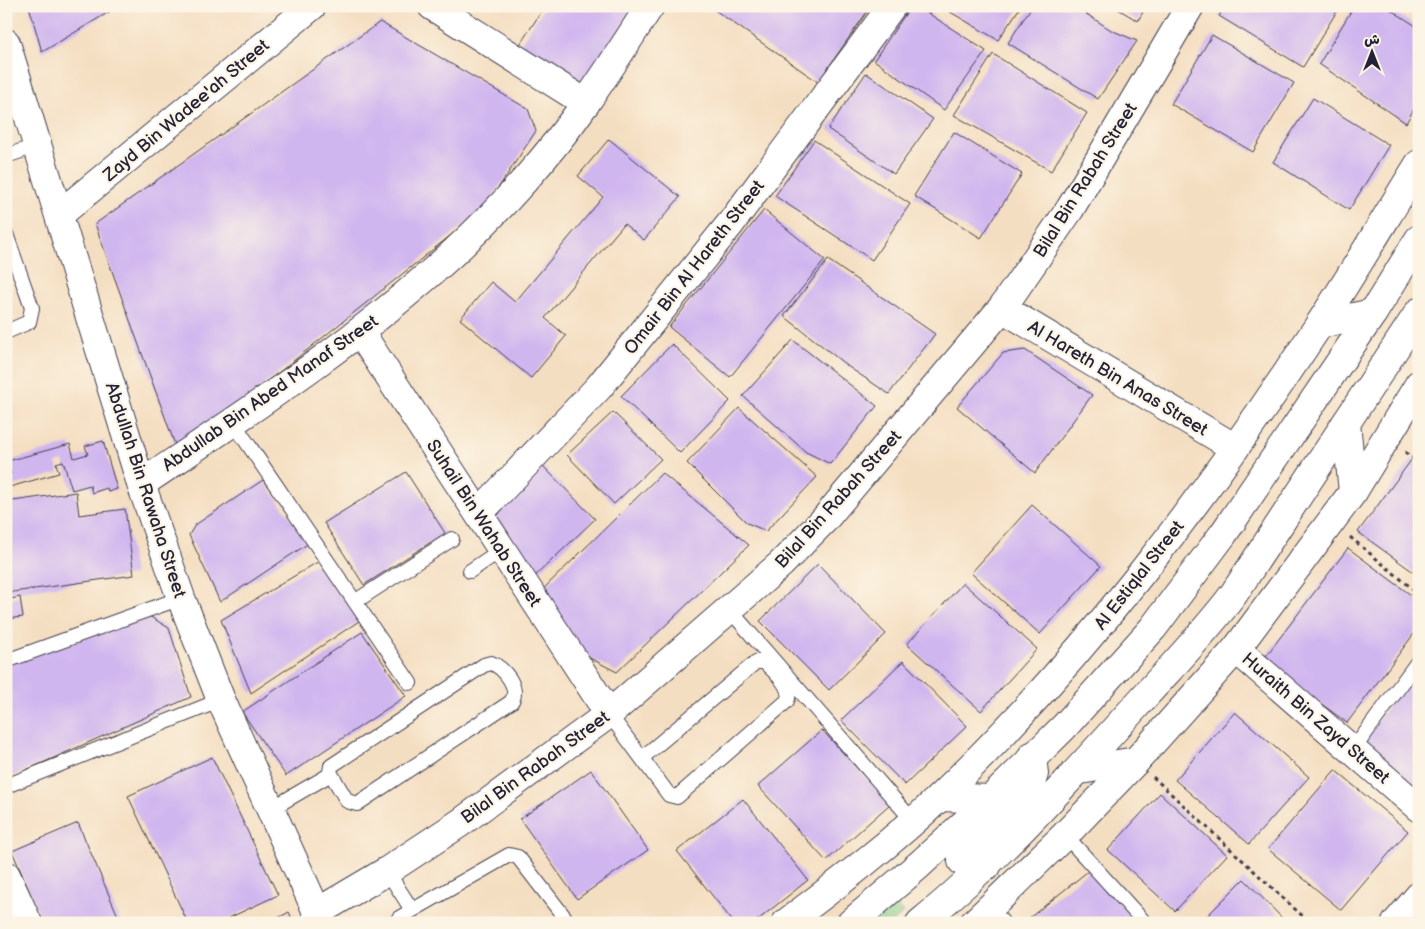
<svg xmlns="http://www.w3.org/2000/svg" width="1425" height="929" viewBox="0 0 1425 929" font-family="'Balsamiq Sans','Playpen Sans Arabic',sans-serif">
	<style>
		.green { fill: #81c884; stroke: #527560 }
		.building { fill: #d0b6ef }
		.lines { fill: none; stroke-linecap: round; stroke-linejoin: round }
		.lane-casing { stroke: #423e4f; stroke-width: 16 }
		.street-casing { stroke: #423e4f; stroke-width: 30 }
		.primary-casing { stroke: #423e4f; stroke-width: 30 }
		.path { stroke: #423e4f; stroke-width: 3; stroke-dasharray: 4 4; stroke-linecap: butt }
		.lane { stroke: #fff; stroke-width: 14 }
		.street { stroke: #fff; stroke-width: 28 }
		.primary { stroke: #fff; stroke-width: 28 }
		.labels { text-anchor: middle; stroke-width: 4.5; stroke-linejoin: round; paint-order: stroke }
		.street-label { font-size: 18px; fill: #22223b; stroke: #fcf5e5 }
	</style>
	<rect width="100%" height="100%" fill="#fcf5e5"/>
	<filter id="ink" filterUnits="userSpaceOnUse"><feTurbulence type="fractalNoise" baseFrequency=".02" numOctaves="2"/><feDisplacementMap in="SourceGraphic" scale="10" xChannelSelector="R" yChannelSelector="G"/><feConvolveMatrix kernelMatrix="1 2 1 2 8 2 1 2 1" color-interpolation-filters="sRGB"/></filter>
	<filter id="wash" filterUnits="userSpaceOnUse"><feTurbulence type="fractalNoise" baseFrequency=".0096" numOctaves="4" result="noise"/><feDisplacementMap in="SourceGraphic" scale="20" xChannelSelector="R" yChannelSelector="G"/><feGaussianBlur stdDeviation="1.12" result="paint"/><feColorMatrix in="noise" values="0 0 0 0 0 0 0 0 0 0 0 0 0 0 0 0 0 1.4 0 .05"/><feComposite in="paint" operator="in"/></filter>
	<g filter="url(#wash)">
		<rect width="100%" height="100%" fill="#f4dec1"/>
		<!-- green -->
		<polygon class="green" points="894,903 903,913 891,923 871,923"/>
		<g id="blocks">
			<!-- building -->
			<g class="building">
				<polygon points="29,6 119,6 42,52"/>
				<polygon points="545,6 641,6 582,95 515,52"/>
				<polygon points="709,6 871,6 818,82"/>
				<polygon points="911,6 917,6 986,51 944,110 874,60"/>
				<polygon points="940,6 1021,6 998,40"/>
				<polygon points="1032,6 1074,6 1111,30 1137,41 1098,99 1008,43"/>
				<polygon points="1113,6 1146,6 1138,21"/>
				<polygon points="1225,6 1340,6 1303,67 1219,16"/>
				<polygon points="1354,6 1385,6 1419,28 1419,100 1406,123 1319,64"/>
				<polygon points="380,22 528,109 536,131 485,208 178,453 95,224"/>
				<polygon points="1212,35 1294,83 1253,152 1171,104"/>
				<polygon points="993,54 1087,113 1051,171 954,115"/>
				<polygon points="866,73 933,119 894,174 828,129"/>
				<polygon points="1313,98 1389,145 1349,210 1273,162"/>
				<polygon points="954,132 1022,174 981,238 914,196"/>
				<polygon points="609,139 680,197 644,240 624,224 545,318 566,336 531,378 460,319 491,282 515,302 603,197 578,176"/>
				<polygon points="814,140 910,204 872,260 775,196"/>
				<polygon points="764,210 825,260 730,377 669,327"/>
				<polygon points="828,260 935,334 889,394 850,368 784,316"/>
				<polygon points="793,340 877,406 830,464 806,452 743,396"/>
				<polygon points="672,344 730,401 680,453 621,396"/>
				<polygon points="1025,350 1092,395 1035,473 957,407 1003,353"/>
				<polygon points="739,408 817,477 766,531 747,523 687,463"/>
				<polygon points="613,412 661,459 614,504 567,455"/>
				<polygon points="103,441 117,489 108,492 107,488 92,493 90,485 72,490 63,461 56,463 59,473 6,488 6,476 11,474 8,461 70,444 74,458 88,454 85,446"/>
				<polygon points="1412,459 1419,464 1419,576 1358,532"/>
				<polygon points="540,463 595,519 531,580 494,520"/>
				<polygon points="406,472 445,533 364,585 324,523"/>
				<polygon points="662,473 749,545 617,672 584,655 539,593"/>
				<polygon points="263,480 309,543 220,602 189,535 195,525"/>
				<polygon points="76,492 79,515 125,509 134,575 6,593 6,502"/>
				<polygon points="1032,505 1101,566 1040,634 971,573"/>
				<polygon points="1348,548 1419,601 1419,627 1347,723 1263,660"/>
				<polygon points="321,560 359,621 251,693 221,620"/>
				<polygon points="818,564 886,634 829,690 760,621"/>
				<polygon points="963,583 1037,649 981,711 907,644"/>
				<polygon points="20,597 23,617 6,619 6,600"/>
				<polygon points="149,616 169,628 191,697 6,779 6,664"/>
				<polygon points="362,632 406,696 286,776 242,712"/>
				<polygon points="903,661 967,726 905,785 841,720"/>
				<polygon points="1419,665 1419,793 1357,748"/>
				<polygon points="1235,712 1309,777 1249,844 1175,780"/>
				<polygon points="822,730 890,804 826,861 758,786"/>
				<polygon points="212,757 278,895 218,923 188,923 128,796"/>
				<polygon points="591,770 648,850 577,899 520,819"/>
				<polygon points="1335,770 1408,831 1341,910 1268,849"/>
				<polygon points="1160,793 1227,855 1175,911 1108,850"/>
				<polygon points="743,799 808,880 754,923 734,923 677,851"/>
				<polygon points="78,823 121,923 43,923 12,851"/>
				<polygon points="1092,868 1136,923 1023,923"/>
				<polygon points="1244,879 1287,923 1200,923"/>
				<polygon points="289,912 294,923 269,923"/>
			</g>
		</g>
	</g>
	<g filter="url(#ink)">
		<use href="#blocks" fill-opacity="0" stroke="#423e4f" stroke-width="1"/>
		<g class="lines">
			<defs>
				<g id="lane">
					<polyline points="6,156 39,145"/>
					<polyline points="6,234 32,308 29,322 6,332"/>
					<polyline points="233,422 410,683"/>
					<polyline points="470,571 501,550"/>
					<polyline points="356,601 452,539"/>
					<polyline points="729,609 913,821"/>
					<polyline points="6,661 181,598"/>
					<path d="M491,663c13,4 30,26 20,39l-154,102 -10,-3 -17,-29 1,-6 153,-101z"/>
					<path d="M609,714l60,81 8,2 110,-96c7,-13 -14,-31 -23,-39h-8l-114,96"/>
					<polyline points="1353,750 1419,660"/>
					<polyline points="6,786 221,700"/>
					<polyline points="269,810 331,774"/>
					<polyline points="1065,835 1145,923"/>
					<polyline points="387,871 412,910"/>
					<polyline points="991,908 1003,923"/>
					<polyline points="396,923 399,918 509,855 518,857 569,923"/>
				</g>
				<g id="street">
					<polyline points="432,6 586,103"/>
					<polyline points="6,43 141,484 181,598 221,700 322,923"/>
					<polyline points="60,214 312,6"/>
					<polyline points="1002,308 1235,448"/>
					<polyline points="360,332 609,714"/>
					<path d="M141,484c107,-72 215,-142 311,-230 47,-43 99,-100 135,-153 22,-31 42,-63 63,-95"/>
					<polyline points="479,513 599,387 731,223 892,6"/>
					<polyline points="1236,649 1419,808"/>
					<polyline points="6,875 28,923"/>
					<polyline points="316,913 387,871 460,823 609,714 781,564 824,520 1002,308 1070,209 1190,6"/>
					<path d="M786,923c53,-40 107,-81 155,-127 145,-140 267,-302 378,-471 35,-53 67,-108 100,-161"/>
					<polyline points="974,923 1065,835 1136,761 1236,649 1353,492 1419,384"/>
					<polyline points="1396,923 1419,896"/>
				</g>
				<g id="primary">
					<polyline points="1320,324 1373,313"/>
					<polyline points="1346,423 1353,492"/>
					<polyline points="1080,770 1136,761"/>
					<polyline points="940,797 991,799"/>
					<polyline points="987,866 971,869 962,861 962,855 1030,786 1034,774 1032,756"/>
					<polyline points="851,923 919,865 991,799 1064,727 1153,628 1224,533 1373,313 1419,239"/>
					<path d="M920,923c80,-65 147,-141 216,-217 33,-37 67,-71 97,-111l186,-283"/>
				</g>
			</defs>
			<!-- lane casing -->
			<use href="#lane" class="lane-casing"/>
			<!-- street casing -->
			<use href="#street" class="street-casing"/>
			<!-- primary casing -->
			<use href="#primary" class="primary-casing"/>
			<!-- path -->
			<g class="path">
				<polyline points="1405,452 1419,462"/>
				<polyline points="1350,537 1419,594"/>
				<polyline points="1153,777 1310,923"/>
			</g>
			<!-- lane -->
			<use href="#lane" class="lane"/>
			<!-- street -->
			<use href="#street" class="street"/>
			<!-- primary -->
			<use href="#primary" class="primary"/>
		</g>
	</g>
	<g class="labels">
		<!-- street labels -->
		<g class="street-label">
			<text transform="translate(186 110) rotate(-40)" y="6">Zayd Bin Wadee'ah Street</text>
			<text transform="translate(1085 180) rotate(-58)" y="6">Bilal Bin Rabah Street</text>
			<text transform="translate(694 267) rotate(-52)" y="6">Omair Bin Al Hareth Street</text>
			<text transform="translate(1118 378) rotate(31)" y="6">Al Hareth Bin Anas Street</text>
			<text transform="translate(270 393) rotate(-35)" y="6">Abdullab Bin Abed Manaf Street</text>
			<text transform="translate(146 490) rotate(72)" y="6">Abdullah Bin Rawaha Street</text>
			<text transform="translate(838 499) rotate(-48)" y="6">Bilal Bin Rabah Street</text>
			<text transform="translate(484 523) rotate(57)" y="6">Suhail Bin Wahab Street</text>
			<text transform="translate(1139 575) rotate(-52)" y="6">Al Estiqlal Street</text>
			<text transform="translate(1316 718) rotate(41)" y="6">Huraith Bin Zayd Street</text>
			<text transform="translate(535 767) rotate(-36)" y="6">Bilal Bin Rabah Street</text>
		</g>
	</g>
	<!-- margin -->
	<rect width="1425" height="929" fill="none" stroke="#fcf5e5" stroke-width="25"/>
	<!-- north arrow -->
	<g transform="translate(1372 52)" stroke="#fcf5e5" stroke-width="4" paint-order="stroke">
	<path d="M0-4L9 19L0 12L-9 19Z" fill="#22223b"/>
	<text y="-8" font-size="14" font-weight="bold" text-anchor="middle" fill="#22223b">ش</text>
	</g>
</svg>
